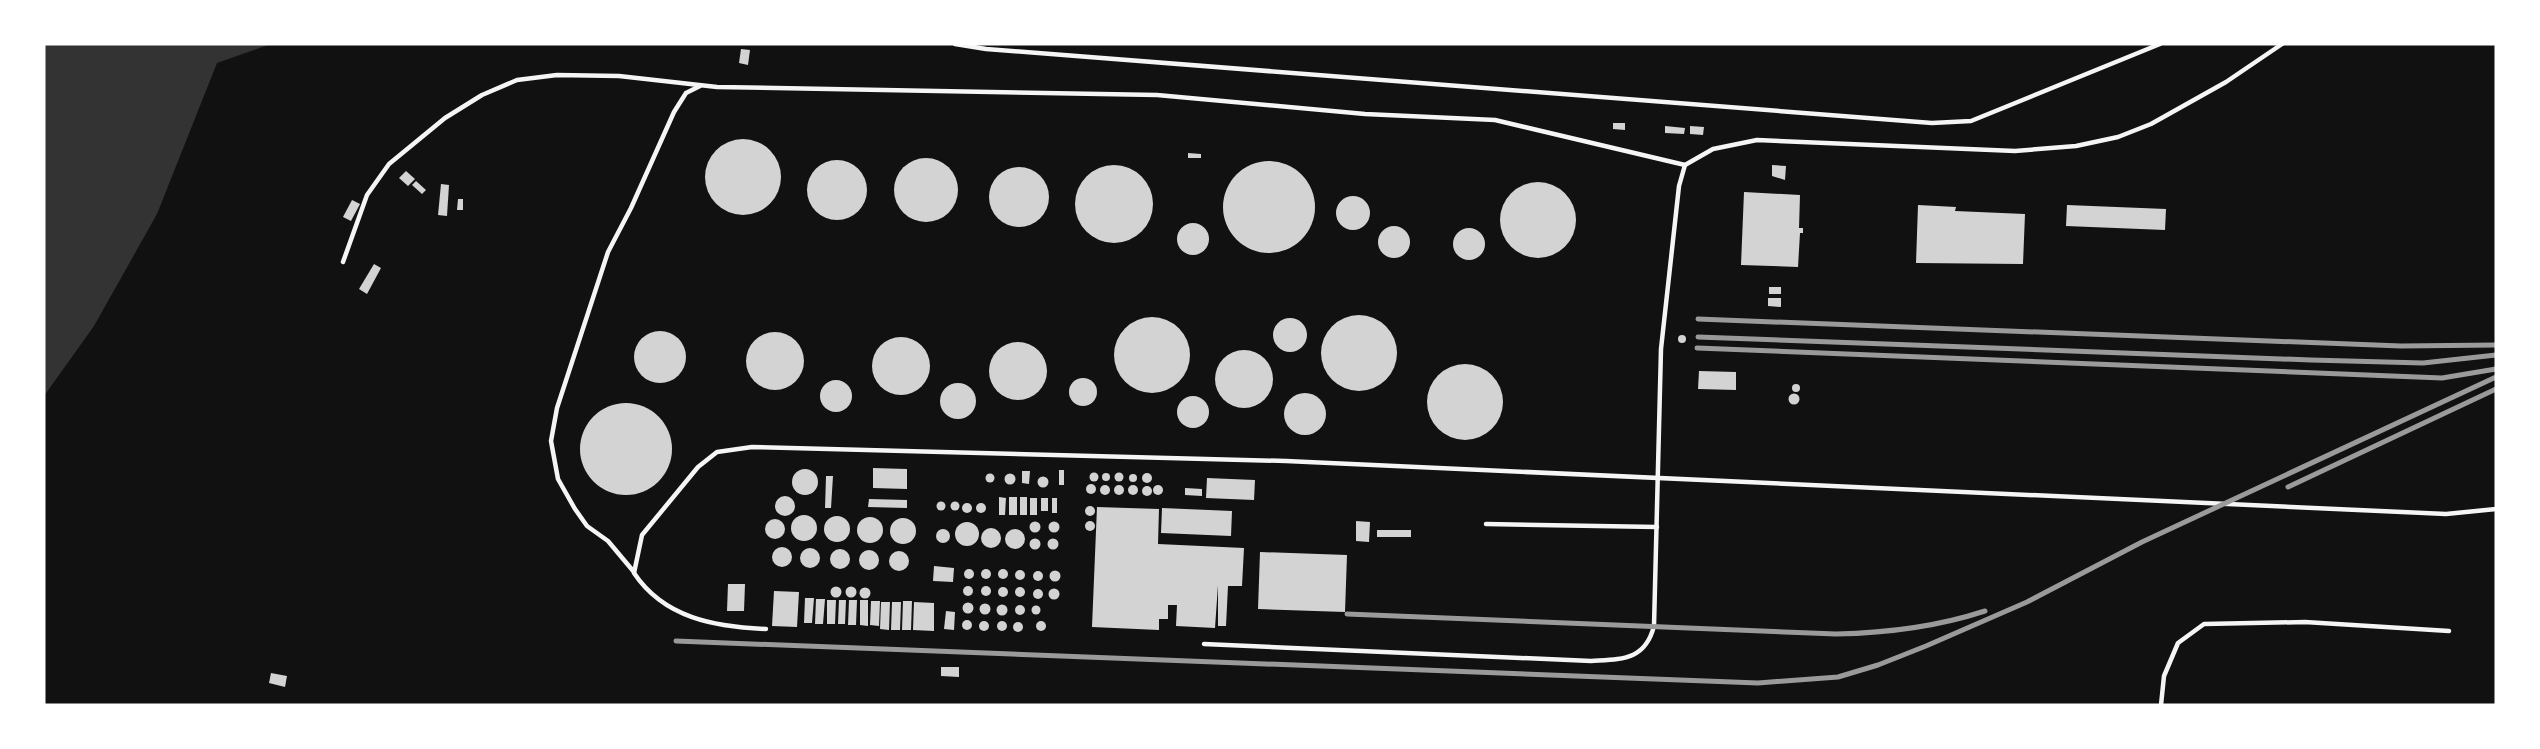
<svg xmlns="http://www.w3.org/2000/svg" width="2540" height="749" viewBox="0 0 2540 749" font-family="Lato,sans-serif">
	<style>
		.water { fill: #333 }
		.building { fill: #d3d3d3 }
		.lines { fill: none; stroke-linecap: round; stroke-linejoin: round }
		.service { stroke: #f5f5f5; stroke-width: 4.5 }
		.rail { stroke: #9a9a9a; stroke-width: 5 }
	</style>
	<rect width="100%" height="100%" fill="#111"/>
	<!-- water -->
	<polygon class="water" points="44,44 271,44 217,63 157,214 94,326 44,396"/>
	<!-- building -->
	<g class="building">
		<polygon points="741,49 750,50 748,65 739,63"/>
		<polygon points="1613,123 1625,123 1625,130 1613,129"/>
		<polygon points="1665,126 1685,128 1684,134 1665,133"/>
		<polygon points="1690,126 1704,127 1703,135 1690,134"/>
		<circle cx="743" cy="177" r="38"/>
		<polygon points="1188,153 1201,154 1201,158 1188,158"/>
		<circle cx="926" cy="190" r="32"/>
		<circle cx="837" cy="190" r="30"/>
		<circle cx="1269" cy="207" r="46"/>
		<circle cx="1114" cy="204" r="39"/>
		<polygon points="1772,165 1786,166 1785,180 1772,176"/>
		<circle cx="1019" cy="197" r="30"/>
		<polygon points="406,171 415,179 408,186 399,178"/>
		<polygon points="416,181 426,190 422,194 412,185"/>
		<circle cx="1538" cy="220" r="38"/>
		<polygon points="441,184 449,185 447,216 438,215"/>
		<polygon points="1744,192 1800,195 1799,228 1803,228 1803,233 1800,233 1798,267 1741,265"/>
		<circle cx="1353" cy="213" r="17"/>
		<polygon points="458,199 463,199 463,210 457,210"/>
		<polygon points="352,200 360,204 351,221 343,217"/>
		<polygon points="1918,205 1956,207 1955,211 2025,214 2023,264 1916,263"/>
		<polygon points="2067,205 2166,209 2165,230 2066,226"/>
		<circle cx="1193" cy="239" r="16"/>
		<circle cx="1394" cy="242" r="16"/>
		<circle cx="1469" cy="244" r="16"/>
		<polygon points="374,264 381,268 367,294 359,289"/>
		<rect x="1769" y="287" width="12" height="7"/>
		<polygon points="1768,298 1781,298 1781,307 1768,306"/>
		<circle cx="1359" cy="353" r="38"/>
		<circle cx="1152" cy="355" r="38"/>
		<circle cx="1290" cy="335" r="17"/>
		<circle cx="660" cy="357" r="26"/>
		<circle cx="775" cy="361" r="29"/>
		<circle cx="1682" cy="339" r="4"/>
		<circle cx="901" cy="366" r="29"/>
		<circle cx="1018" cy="371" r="29"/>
		<circle cx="1244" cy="379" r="29"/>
		<circle cx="1465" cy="402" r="38"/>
		<polygon points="1699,371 1736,372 1736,390 1698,389"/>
		<circle cx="1083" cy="392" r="14"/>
		<circle cx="836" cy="396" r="16"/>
		<circle cx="958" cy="401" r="18"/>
		<circle cx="1796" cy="388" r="4"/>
		<circle cx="1305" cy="414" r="21"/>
		<circle cx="1794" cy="399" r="5.5"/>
		<circle cx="1193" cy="412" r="16"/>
		<circle cx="626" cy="449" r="46"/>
		<polygon points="873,468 907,469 907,489 873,488"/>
		<circle cx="805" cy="482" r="13"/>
		<rect x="1059" y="470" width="5" height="15"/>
		<polygon points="1022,471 1030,471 1029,484 1022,483"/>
		<circle cx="1119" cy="477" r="4.5"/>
		<circle cx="1094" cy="477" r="4.5"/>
		<circle cx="1106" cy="477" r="4"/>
		<circle cx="1147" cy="478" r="5"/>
		<circle cx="990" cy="478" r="4.5"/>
		<circle cx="1010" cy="479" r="5.5"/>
		<circle cx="1133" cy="478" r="4"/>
		<polygon points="826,476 833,476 831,508 825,508"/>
		<circle cx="1043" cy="482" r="5.5"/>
		<polygon points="1207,478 1255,480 1254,500 1206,498"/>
		<circle cx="1091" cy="489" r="5"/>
		<circle cx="1158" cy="490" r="5"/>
		<circle cx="1119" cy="490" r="5"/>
		<circle cx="1133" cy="490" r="5"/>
		<circle cx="1105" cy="490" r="5"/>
		<circle cx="1147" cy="491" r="5"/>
		<polygon points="1185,488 1202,489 1202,496 1185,495"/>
		<circle cx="785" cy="506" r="10"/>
		<polygon points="999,497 1006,498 1005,515 999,515"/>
		<rect x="1009" y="497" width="8" height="18"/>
		<rect x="1020" y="497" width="7" height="18"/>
		<rect x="1030" y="498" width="7" height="17"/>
		<rect x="1041" y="498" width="7" height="13"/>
		<rect x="1052" y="498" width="5" height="15"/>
		<polygon points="869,499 907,500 907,508 868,507"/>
		<circle cx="941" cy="506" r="4.5"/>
		<circle cx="955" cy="506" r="4.5"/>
		<circle cx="981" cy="508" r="5"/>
		<circle cx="967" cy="508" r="5"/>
		<circle cx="1090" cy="511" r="5"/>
		<polygon points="1097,507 1159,509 1158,544 1244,548 1242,586 1228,586 1226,626 1218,626 1218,585 1215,628 1176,626 1177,605 1168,605 1168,619 1159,619 1159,630 1092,627"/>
		<polygon points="1162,508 1232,511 1231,536 1161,533"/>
		<circle cx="804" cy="528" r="13"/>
		<circle cx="837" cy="529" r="13"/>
		<circle cx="870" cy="530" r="13"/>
		<circle cx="903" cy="531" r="13"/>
		<circle cx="775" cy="529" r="10"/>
		<polygon points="1356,521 1370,522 1369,542 1356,541"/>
		<circle cx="1090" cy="526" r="5"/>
		<circle cx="967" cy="534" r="12"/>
		<circle cx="1035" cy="527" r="5.5"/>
		<circle cx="1054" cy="527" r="5.5"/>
		<circle cx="991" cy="538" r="10"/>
		<circle cx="943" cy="536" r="7"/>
		<circle cx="1015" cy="539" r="10"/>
		<rect x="1377" y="530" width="34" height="7"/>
		<circle cx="1035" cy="544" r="5.5"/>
		<circle cx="1053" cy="544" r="5.5"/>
		<circle cx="782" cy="557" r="10"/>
		<circle cx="810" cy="558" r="10"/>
		<circle cx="840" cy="559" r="10"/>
		<circle cx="869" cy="560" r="10"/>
		<circle cx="899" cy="561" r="10"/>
		<polygon points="1260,552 1347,555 1345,612 1258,609"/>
		<polygon points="934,566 954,568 953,582 933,581"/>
		<circle cx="986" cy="574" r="5"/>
		<circle cx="969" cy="574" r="5"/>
		<circle cx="1003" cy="574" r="5"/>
		<circle cx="1020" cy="575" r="5"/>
		<circle cx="1055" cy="576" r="5.5"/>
		<circle cx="1038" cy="576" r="5"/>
		<polygon points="728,584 745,584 744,611 727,611"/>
		<circle cx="968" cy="591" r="5"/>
		<circle cx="986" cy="591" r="5"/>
		<circle cx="851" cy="592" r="5.5"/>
		<circle cx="836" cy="592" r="5.5"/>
		<circle cx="1003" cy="592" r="5"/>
		<circle cx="1020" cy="592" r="5"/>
		<circle cx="865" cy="593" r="5.5"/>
		<circle cx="1054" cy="594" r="5.5"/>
		<circle cx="1038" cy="594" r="5"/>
		<polygon points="774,591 799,592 797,627 772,626"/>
		<polygon points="805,598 814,598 812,623 804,623"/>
		<polygon points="816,599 825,599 823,624 815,624"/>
		<polygon points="827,600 836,600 835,624 827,624"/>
		<polygon points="839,600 846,600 845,624 838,624"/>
		<polygon points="849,600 857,600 856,625 848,625"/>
		<polygon points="860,600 868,600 868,626 860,625"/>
		<polygon points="871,601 880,601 879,626 870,625"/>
		<polygon points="903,601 912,601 911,630 902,630"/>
		<polygon points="881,602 890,602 889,630 880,629"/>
		<polygon points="892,602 901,602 900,630 891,630"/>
		<polygon points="914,602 934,603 934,631 913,630"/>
		<circle cx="968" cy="608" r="5.5"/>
		<circle cx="985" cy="609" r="5.5"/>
		<circle cx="1002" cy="610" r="5.5"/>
		<circle cx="1020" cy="610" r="5"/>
		<circle cx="1036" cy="610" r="4.5"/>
		<polygon points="946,611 955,612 954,630 944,629"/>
		<circle cx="967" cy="625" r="5"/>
		<circle cx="1041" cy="626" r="5"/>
		<circle cx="1002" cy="626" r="5"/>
		<circle cx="984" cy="626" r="5"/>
		<circle cx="1018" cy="627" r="5"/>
		<polygon points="941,667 959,667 959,677 941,676"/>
		<polygon points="271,673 287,676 285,687 269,683"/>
	</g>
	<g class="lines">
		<!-- service -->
		<g class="service">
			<polyline points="955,44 986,49 1932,123 1971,121 2160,44"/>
			<polyline points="343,262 367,195 389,164 445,118 482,95 517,80 557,75 619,76 717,87 1157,95 1365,114 1495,120 1685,165"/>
			<polyline points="1486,524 1657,527"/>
			<polyline points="634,572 608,541 587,526 575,509 558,479 551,441 557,408 608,252 631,208 674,112 686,93 700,86"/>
			<path d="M766,629c-51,-2 -102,-11 -132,-56l8,-38 56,-68 19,-15 35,-5 534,14 1160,53 50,-5"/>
			<path d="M1204,644l387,17c30,-2 54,0 63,-35l7,-277 18,-163 6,-21 28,-16 44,-9 258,11 61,-5 42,-9 33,-13 75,-42 56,-38"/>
			<polyline points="2161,705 2164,676 2178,643 2204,624 2305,622 2449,631"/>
		</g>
		<!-- rail -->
		<g class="rail">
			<polyline points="1698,319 2401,346 2496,345"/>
			<polyline points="1698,337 2311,360 2423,363 2496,355"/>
			<polyline points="1697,348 2442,378 2496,369"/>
			<polyline points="2288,487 2496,389"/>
			<path d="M1347,614l489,20c52,-1 100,-7 149,-23"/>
			<polyline points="676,641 1758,683 1838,677 1878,665 1926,646 2027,602 2142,542 2496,377"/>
		</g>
	</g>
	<!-- border -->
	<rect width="2540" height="749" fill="none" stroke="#ffffff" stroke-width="91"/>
</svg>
